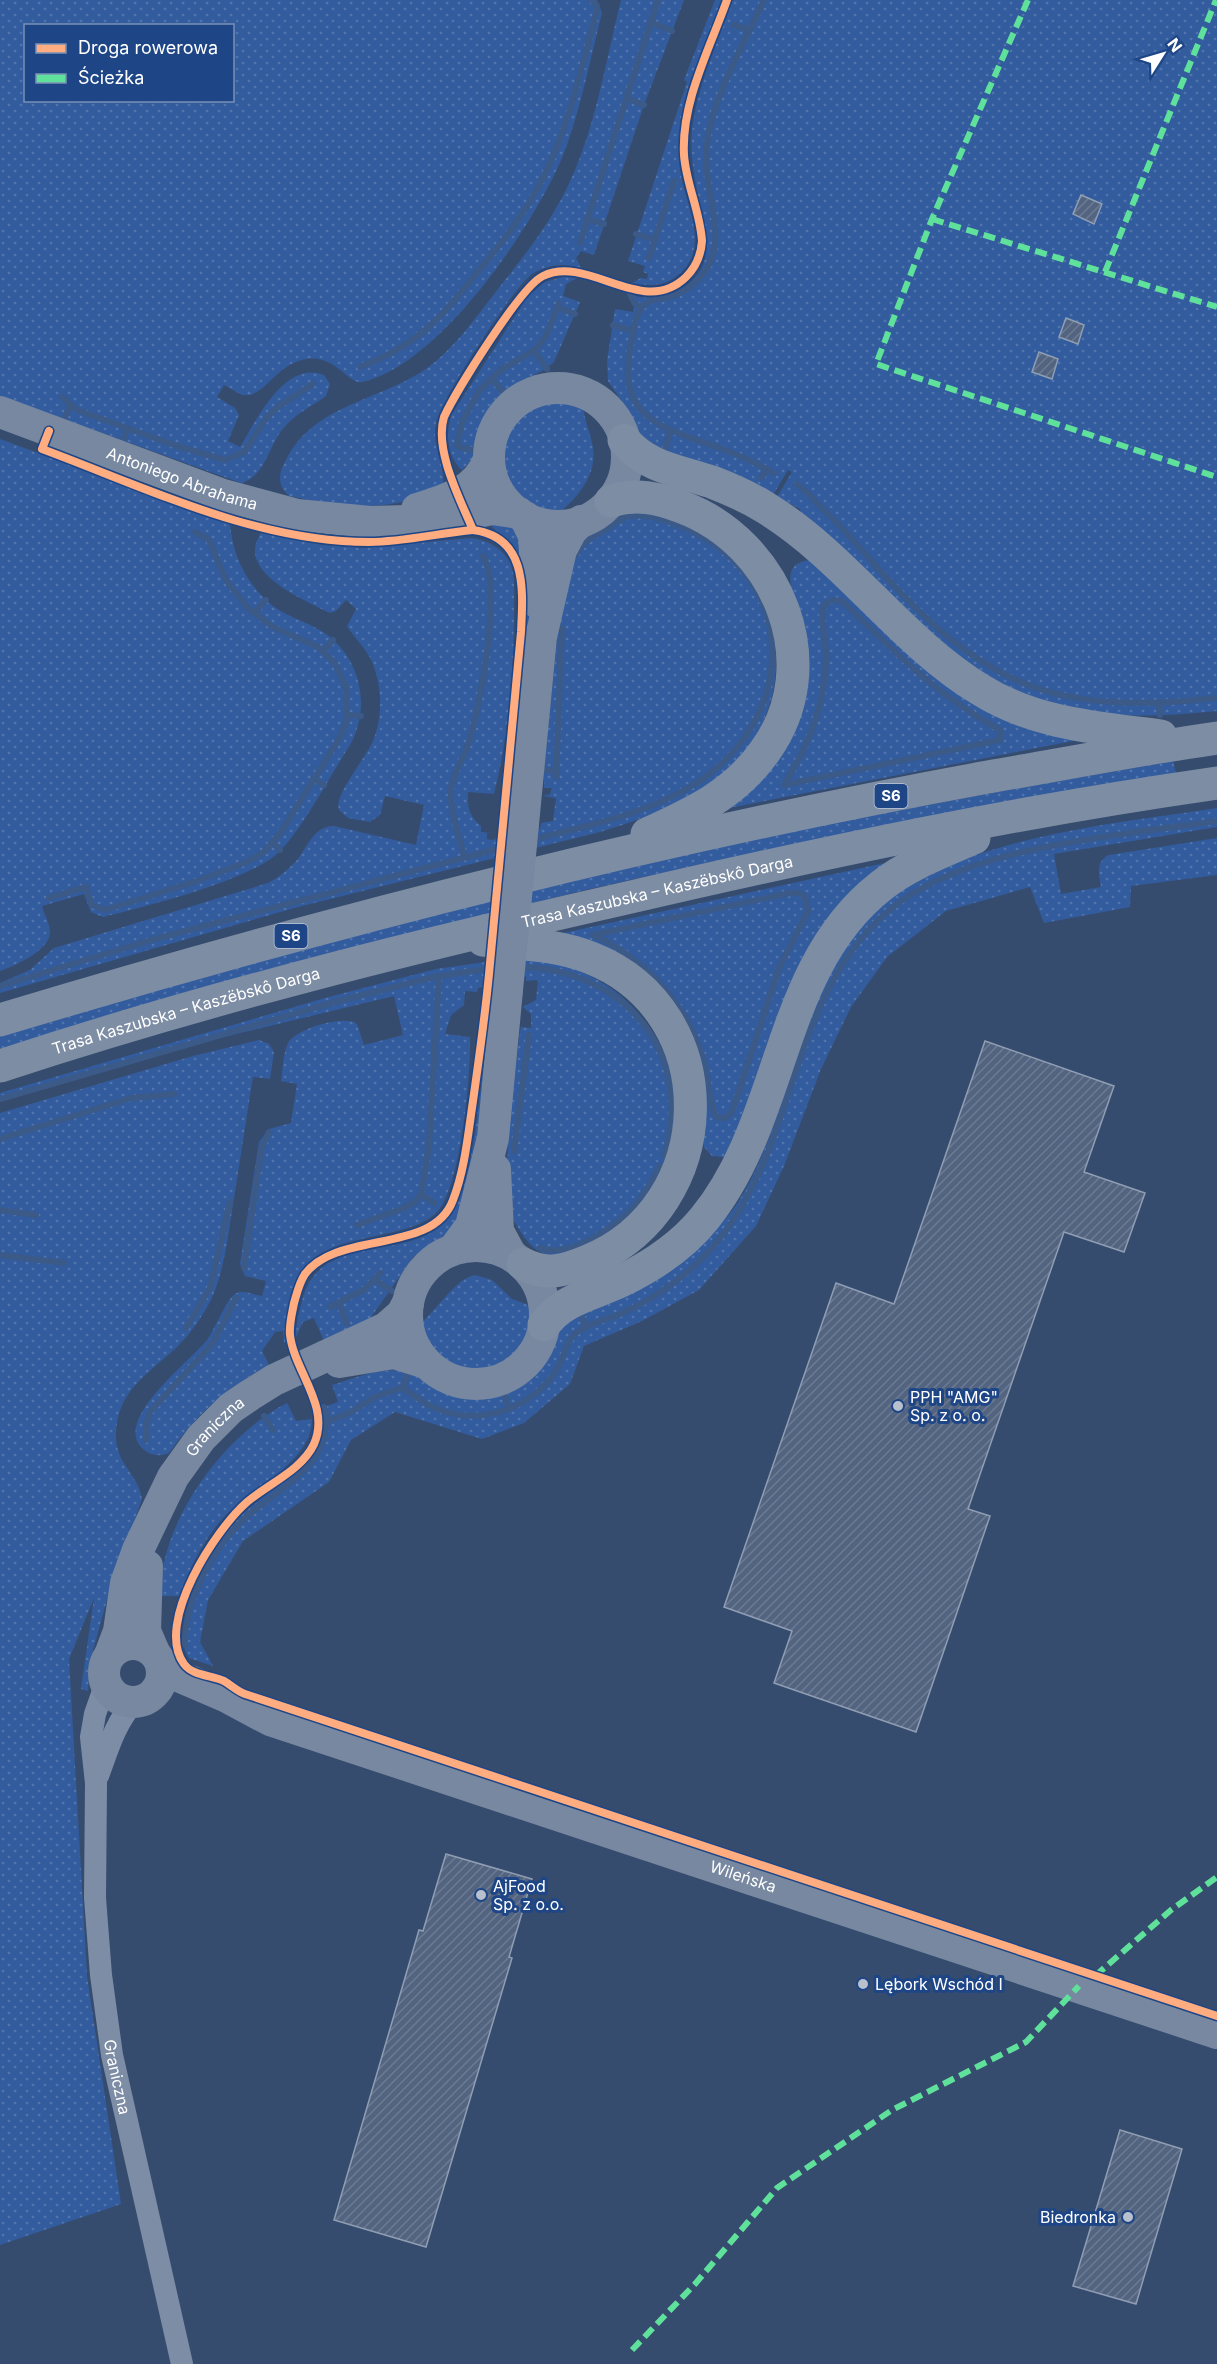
<svg xmlns="http://www.w3.org/2000/svg" width="1217" height="2364" viewBox="0 0 1217 2364" font-family="Inter,sans-serif">
	<style>
		.grass { fill: url(#grass-dots); fill-rule: evenodd }
		.lines { fill: none; stroke-linecap: round; stroke-linejoin: round }
		.stream { stroke: #3c5a88; stroke-width: 6 }
		.building { fill: url(#building-hatch); stroke: #909eb3; stroke-width: 1.5 }
		.street { stroke: #7d8da5; stroke-width: 22 }
		.secondary { stroke: #7788a0; stroke-width: 32 }
		.highway { stroke: #7d8da4; stroke-width: 33 }
		.secondary-bridge { stroke: #7788a0; stroke-width: 32 }
		.quiet { stroke: #60e19b; stroke-width: 6; stroke-dasharray: 12 6; stroke-linecap: butt }
		.cycleway-casing { stroke: #1e4687; stroke-width: 11 }
		.cycleway { stroke: #ffac80; stroke-width: 8 }
		.poi-dot { fill: #b9c0cd; stroke: #1e4687; stroke-width: 2 }
		.labels { text-anchor: middle; stroke-width: 6; stroke-linejoin: round; paint-order: stroke }
		.shield { fill: #1e4687; stroke: #bcc8db; stroke-width: 1.5 }
		.shield-label { font-size: 15px; font-weight: bold; fill: #fff }
		.street-label { font-size: 16px; fill: #fff; stroke: #1e4687 }
		.poi-label { font-size: 16px; fill: #fff; stroke: #1e4687; text-anchor: start }
	</style>
	<defs>
		<pattern id="grass-dots" width="8" height="8" patternUnits="userSpaceOnUse" patternTransform="scale(1.5)"><rect width="8" height="8" fill="#325c9e"/><path d="M2 2h.1M6 6h.1" fill="none" stroke="#5174ad" stroke-width="1.8" stroke-linecap="round"/></pattern>
		<pattern id="building-hatch" width="6" height="6" patternUnits="userSpaceOnUse" patternTransform="scale(1.5)"><rect width="6" height="6" fill="#526480"/><path d="M-1 1l2-2M0 6l6-6M5 7l2-2" fill="none" stroke="#6c7b93"/></pattern>
	</defs>
	<rect width="100%" height="100%" fill="#364c6f"/>
	<!-- grass -->
	<g class="grass">
		<path d="M0,0h597l5,13c-12,46 -21,95 -38,140 -28,70 -124,212 -202,229 -14,3 -28,-31 -60,-22 -24,6 -32,27 -51,35h-9l-18,-10 -7,12 18,11 4,7 -11,26 12,6c16,-26 45,-88 84,-72l6,9 -4,12c-15,11 -32,18 -44,34 -13,16 -18,48 -41,53l-241,-87zM26,26h206v74h-206z"/>
		<path d="M621,0h63l-40,105 -50,150 -13,-4 -5,7 5,10c-17,-5 -33,-4 -49,6 -18,12 -92,127 -96,149 -5,22 9,41 7,63 -10,4 -20,10 -31,13 -37,13 -85,5 -123,-3 -12,-12 -11,-22 -3,-36 29,-59 102,-59 149,-98 23,-19 41,-45 60,-69 25,-32 51,-64 70,-101 30,-59 40,-128 56,-192z"/>
		<path d="M715,0h7c-14,37 -38,87 -42,125 -2,17 -2,34 1,51 6,32 29,72 -2,98 -14,13 -30,12 -47,9l9,-5 6,1 1,-5 -5,-2 2,-6 -17,-5 59,-179 -3,-2z"/>
		<path d="M733,0h484v711c-54,5 -110,9 -164,-6 -64,-18 -110,-61 -158,-105 -31,-29 -62,-58 -94,-87l-1,-4 -23,-12 15,-25 -4,-2 -15,25 -109,-42 -23,-17 -11,-23 -22,-32 -1,-20 8,-52 18,3 2,-7 -6,-11c16,6 33,5 48,-3 45,-23 28,-65 20,-101 -4,-20 -7,-40 -5,-59 5,-45 26,-89 41,-131z"/>
		<path d="M563,277l14,1 -11,6 -3,12 17,6 -26,60 -8,7 -33,16 -17,15 -16,27 -7,31 -11,12c-15,-13 -17,-38 -10,-56l76,-118 17,-14z"/>
		<path d="M555,400l28,6c1,15 8,27 10,42 4,27 -15,49 -34,65 -74,-7 -77,-102 -4,-113z"/>
		<path d="M0,439l230,85c3,31 14,55 37,77 16,15 37,19 56,31 37,24 49,74 27,113 -20,31 -47,83 -71,107 -28,28 -135,55 -176,65l-12,-5 -7,-18 -42,12c2,8 9,20 8,28 -3,18 -36,32 -50,37z"/>
		<path d="M630,513c34,0 71,14 96,37 7,5 12,14 17,21 6,9 14,17 19,26 4,7 6,17 8,26 15,50 1,100 -33,139 -32,36 -92,56 -137,70l-306,76 -294,85v-10l30,-13 24,-22 214,-65c11,-6 21,-14 29,-23 11,-14 17,-34 37,-34l82,19 8,-40 -39,-9 -5,19 -10,7 -22,-4 -9,-8c-6,-14 27,-52 34,-69 10,-24 9,-53 0,-77 -6,-15 -18,-25 -26,-38l9,-17 -10,-9 -10,11 -6,2c-25,-13 -96,-41 -69,-80l61,12 41,3 108,-10c17,2 33,11 40,27 4,13 3,28 3,42 0,61 -5,127 -20,187l-26,-2c-1,15 1,24 13,34v6l11,1h-5v6l5,1 48,-11 1,-6 12,-2 3,-23 -13,-2 7,-2 2,-6h-8v-18l14,-141 15,-78 14,-15z"/>
		<polygon points="498,516 507,519 520,529 530,553 529,647 511,827 507,828 526,632 526,578 515,549 482,517"/>
		<path d="M809,560l269,180 -349,68 25,-20 43,-184c-7,-18 -15,-40 12,-44z"/>
		<path d="M1173,761l3,12 -465,89 -130,29 -130,32 -451,126v-13c233,-72 471,-134 709,-187 154,-34 309,-61 464,-88z"/>
		<path d="M1217,808v19l-163,27 7,40 40,-7c-2,-13 -6,-25 8,-32l108,-17v37l-86,11 -1,21 -86,16 -14,-36 -84,24 -59,46 -36,50 -30,62 -37,97 -28,60 -57,64 -57,31 -58,25 -14,38 -46,39 -42,16 -87,-27 -44,28 -22,42 -86,59 -35,59 -8,42 13,24 -24,-8c-10,-16 -6,-31 -1,-48 9,-36 28,-69 54,-95 32,-31 96,-56 78,-111l4,3 14,-5 -6,-17c21,-6 48,-18 69,-14 16,2 23,11 36,18 25,13 55,12 80,-1 13,-8 25,-20 32,-34 7,-12 9,-26 22,-34 35,-25 73,-47 109,-70 13,-9 28,-16 40,-26 34,-30 60,-116 74,-159 17,-53 38,-111 78,-151 77,-76 241,-90 345,-106z"/>
		<polygon points="894,861 753,1102 724,1157 712,1156 704,1147 703,1142 706,1102 700,1066 559,934"/>
		<path d="M500,960c26,0 56,0 80,11 73,32 113,107 87,186 -2,6 -19,38 -24,43 -17,21 -70,63 -100,53 -13,-4 -25,-24 -31,-37 -13,-33 4,-145 8,-185l1,-4 10,1v-14l-8,-7 13,-7 2,-20 -12,1v-5l-48,12 -1,4 -12,-1 -1,14 -13,10 -6,19 25,3c1,36 -9,148 -32,174 -10,11 -26,16 -41,20 -46,12 -95,12 -107,67 -3,15 -7,29 -4,45l-2,-1 -1,-11 -8,1 -13,19 7,14c-40,21 -74,50 -100,88 -7,3 -15,3 -22,-1 -42,-27 44,-91 60,-112 7,-9 20,-41 28,-46 8,-5 19,1 27,2l4,-15 -21,-5 -5,-12 19,-122 10,-13 22,-6 6,-39 -16,-3c2,-12 2,-27 7,-38 7,-14 57,-29 69,-19l7,21 39,-10 -9,-39 -183,44 -211,61v-8l325,-95 111,-29z"/>
		<path d="M259,1040l10,4 5,8 -4,27 -17,-2c-7,42 -13,85 -20,127 -5,32 -9,69 -23,98 -9,16 -19,31 -32,44 -25,24 -56,41 -61,77 -7,40 21,48 25,76l-32,90 -20,72 -2,30 -7,-2 13,-91 -25,61 18,317 34,228 -121,41v-1132l193,-57z"/>
		<path d="M486,1046l-10,108 -10,53 -18,26 -34,23 -45,64 -45,21 -10,-23 -11,4 -7,15c0,-13 3,-24 6,-36 17,-71 108,-37 146,-82 27,-32 31,-130 38,-173z"/>
		<path d="M475,1275l17,5 20,19 19,7c4,75 -95,90 -111,18 16,-13 36,-46 55,-49z"/>
		<path d="M287,1403l9,18 16,-2c0,44 -62,69 -90,100 -19,22 -33,49 -42,77h-20c0,-73 62,-160 127,-193z"/>
	</g>
	<g class="lines">
		<!-- stream -->
		<g class="stream">
			<path d="M764,0c-21,46 -57,106 -58,156 -1,31 14,64 8,95 -5,22 -24,41 -45,46 -7,2 -16,2 -22,6 -13,8 -14,32 -17,46 -14,71 37,80 90,99 19,7 36,15 54,25"/>
			<polyline points="650,22 672,31"/>
			<polyline points="734,25 750,30"/>
			<polyline points="626,98 644,105"/>
			<polyline points="587,219 604,224"/>
			<polyline points="636,234 655,240"/>
			<polyline points="580,243 658,0"/>
			<polyline points="649,258 674,181"/>
			<polyline points="630,294 635,304 642,307"/>
			<polyline points="557,307 575,314"/>
			<polyline points="613,325 634,331"/>
			<polyline points="534,351 547,369"/>
			<path d="M360,367c54,-20 80,-47 115,-92 25,-30 50,-61 68,-97 26,-51 38,-109 53,-164l1,-8 -5,-6"/>
			<polyline points="491,378 504,393"/>
			<polyline points="62,397 77,410 177,446 225,460 244,452 267,417 279,406 313,384"/>
			<polyline points="64,420 70,405"/>
			<polyline points="123,442 127,429"/>
			<polyline points="475,451 457,446 462,422 479,391 501,370 536,349 546,336 559,303"/>
			<polyline points="664,453 670,432"/>
			<polyline points="761,478 767,469"/>
			<path d="M797,484l13,11c7,10 17,17 25,26 14,14 27,29 40,44 109,122 179,151 342,133"/>
			<path d="M832,600l10,1c51,49 95,95 158,129v10l-216,45c25,-41 41,-79 42,-128 0,-15 -4,-31 -4,-46l3,-7z"/>
			<polyline points="254,613 266,600"/>
			<polyline points="324,651 333,640"/>
			<polyline points="1159,703 1160,715"/>
			<polyline points="348,715 361,716"/>
			<polyline points="544,770 556,771"/>
			<polyline points="556,777 562,628"/>
			<polyline points="314,779 324,785"/>
			<path d="M531,840c55,-14 118,-26 167,-58 95,-62 104,-192 -2,-249 -18,-9 -46,-20 -66,-17 -11,2 -18,10 -27,15 -12,7 -21,11 -27,24"/>
			<polyline points="273,843 280,850"/>
			<path d="M464,856c-5,-21 -15,-46 -13,-68 2,-14 12,-29 17,-43 12,-38 35,-156 15,-189"/>
			<path d="M790,893h9l6,4 3,14 -29,57 -47,144 -7,6h-7c-9,-7 -9,-40 -13,-53 -16,-59 -57,-105 -112,-130z"/>
			<polyline points="49,898 86,887 92,905 105,910 197,881 247,862 264,852 281,832 339,739 346,722 347,689 334,662 318,647 273,627 247,607 226,580 209,540 195,532"/>
			<path d="M519,967c104,1 177,85 145,189"/>
			<polyline points="0,986 155,939 512,845"/>
			<polyline points="0,1099 335,1002 434,977 500,967"/>
			<polyline points="0,1139 131,1098 174,1094"/>
			<polyline points="514,1151 529,1035"/>
			<polyline points="421,1194 434,1203"/>
			<polyline points="0,1210 36,1215"/>
			<polyline points="357,1225 404,1208 415,1202 421,1194 429,1146 439,976"/>
			<path d="M540,1248c31,12 84,-26 101,-50 7,-10 13,-22 19,-32"/>
			<polyline points="0,1255 64,1263"/>
			<polyline points="244,1268 261,1150 269,1132"/>
			<polyline points="375,1280 392,1291"/>
			<polyline points="339,1303 347,1324"/>
			<polyline points="330,1307 365,1289 380,1273"/>
			<polyline points="581,1314 586,1328"/>
			<polyline points="186,1328 210,1288 230,1202"/>
			<polyline points="403,1389 408,1370"/>
			<polyline points="504,1393 509,1409"/>
			<polyline points="324,1407 329,1420"/>
			<polyline points="264,1416 273,1430"/>
			<polyline points="146,1440 146,1426 150,1412 213,1343 236,1298"/>
			<path d="M185,1645c-1,-45 27,-95 59,-126 30,-28 82,-50 82,-97l23,-9 26,-16 26,-9c12,5 21,15 34,20 42,18 92,3 119,-34 8,-10 12,-32 20,-39 12,-12 36,-16 51,-23 44,-21 82,-52 109,-93 64,-97 61,-227 153,-307 76,-66 232,-76 330,-91"/>
		</g>
	</g>
	<!-- building -->
	<g class="building">
		<polygon points="1081,195 1102,204 1094,224 1073,214"/>
		<polygon points="1066,318 1084,325 1078,344 1059,337"/>
		<polygon points="1039,352 1058,359 1052,379 1032,372"/>
		<polygon points="985,1041 1114,1086 1084,1172 1145,1193 1124,1252 1064,1232 968,1509 990,1516 916,1732 774,1683 792,1631 724,1607 836,1283 894,1304"/>
		<polygon points="446,1854 532,1879 509,1957 512,1958 426,2247 334,2220 419,1930 423,1931"/>
		<polygon points="1120,2130 1182,2149 1136,2304 1073,2286"/>
	</g>
	<g class="lines">
		<!-- street -->
		<g class="street">
			<path id="s1" d="M106,1683l-11,31 -4,23 5,46 -1,115 6,77 11,80 70,309"/>
			<path d="M98,1776c10,-27 17,-53 36,-74"/>
		</g>
		<!-- secondary -->
		<g class="secondary">
			<circle cx="558" cy="457" r="69"/>
			<path id="s2" d="M0,412l223,83 74,20 73,7 74,-2 48,-11 27,4"/>
			<path d="M417,509c30,-9 60,-18 72,-50"/>
			<polyline points="525,517 534,536 538,603"/>
			<polyline points="523,824 541,637 561,550 571,531 581,521"/>
			<polyline points="495,1169 498,1231 511,1255"/>
			<circle cx="476" cy="1315" r="69"/>
			<polyline points="455,1248 471,1226 493,1138 507,990"/>
			<polyline points="339,1362 394,1353 426,1363"/>
			<polyline points="147,1566 145,1631 154,1652"/>
			<circle cx="133" cy="1673" r="29"/>
			<path id="s3" d="M110,1655l9,-24 7,-48 12,-33 35,-73 28,-39 30,-30 19,-13 24,-15 112,-52 16,-14 6,-11"/>
			<path id="s4" d="M162,1669l63,27 45,24 947,313"/>
		</g>
		<!-- highway -->
		<g class="highway">
			<path d="M624,440c23,28 56,31 88,42 18,7 38,16 54,26 81,50 134,133 215,182 54,34 118,38 180,46"/>
			<path d="M611,501c25,-8 47,-3 71,6 96,36 146,157 83,244 -30,43 -72,62 -118,83"/>
			<path d="M483,940c36,4 74,4 108,18 136,54 130,249 -3,303 -24,10 -42,15 -65,3"/>
			<path d="M0,1020c325,-98 654,-182 988,-243 76,-13 152,-28 229,-39"/>
			<path id="s5" d="M0,1066c207,-68 419,-121 631,-169 194,-45 389,-86 586,-114"/>
			<path d="M544,1325c18,-26 50,-31 77,-44 31,-15 61,-35 83,-62 82,-100 72,-251 177,-333 28,-22 61,-34 93,-48"/>
		</g>
		<!-- secondary-bridge -->
		<polyline class="secondary-bridge" points="507,990 523,824"/>
		<!-- quiet -->
		<g class="quiet">
			<polyline points="1028,0 932,219 876,364 1217,477"/>
			<polyline points="932,219 1217,307"/>
			<polyline points="1105,272 1216,0"/>
			<polyline points="1095,1976 1171,1910 1217,1877"/>
			<polyline points="632,2350 695,2284 777,2188 892,2110 1026,2042 1079,1986"/>
		</g>
		<defs>
			<g id="cycleway">
				<path d="M727,0c-17,48 -46,102 -43,155 2,29 16,56 18,86 -1,14 -6,26 -16,36 -43,42 -97,-23 -143,-1 -22,10 -87,115 -99,141 -10,33 16,82 29,113 55,7 50,61 48,102 -11,114 -21,228 -32,342 -4,43 -10,84 -16,127 -5,33 -8,68 -20,99 -20,55 -115,30 -148,74 -6,9 -8,19 -11,29 -2,11 -5,21 -4,32 4,36 41,71 24,109 -12,26 -46,40 -67,58 -31,27 -93,121 -63,162 9,12 27,11 40,17 7,4 13,10 21,13l972,322"/>
				<path d="M49,431l-7,18c105,39 214,93 327,93 35,0 70,-9 104,-12"/>
			</g>
		</defs>
		<!-- cycleway casing -->
		<use href="#cycleway" class="cycleway-casing"/>
		<!-- cycleway -->
		<use href="#cycleway" class="cycleway"/>
	</g>
	<!-- markers -->
	<g class="poi-dot">
		<circle cx="898" cy="1406" r="6"/>
		<circle cx="481" cy="1895" r="6"/>
		<circle cx="863" cy="1984" r="6"/>
		<circle cx="1128" cy="2217" r="6"/>
	</g>
	<g class="labels">
		<!-- shield labels -->
		<g class="shield">
			<rect x="874.5" y="784" width="33" height="24" rx="4.5"/>
			<rect x="274.5" y="924" width="33" height="24" rx="4.5"/>
		</g>
		<g class="shield-label">
			<text x="891" y="801">S6</text>
			<text x="291" y="941">S6</text>
		</g>
		<!-- street labels -->
		<g class="street-label">
			<text dy="6" stroke="none"><textPath href="#s2" startOffset="194">Antoniego Abrahama</textPath></text>
			<text dy="6" stroke="none"><textPath href="#s5" startOffset="680">Trasa Kaszubska – Kaszëbskô Darga</textPath></text>
			<text dy="6" stroke="none"><textPath href="#s5" startOffset="194">Trasa Kaszubska – Kaszëbskô Darga</textPath></text>
			<text dy="6" stroke="none"><textPath href="#s3" startOffset="256">Graniczna</textPath></text>
			<text dy="6" stroke="none"><textPath href="#s4" startOffset="618">Wileńska</textPath></text>
			<text dy="6" stroke="none"><textPath href="#s1" startOffset="398">Graniczna</textPath></text>
		</g>
		<!-- poi labels -->
		<g class="poi-label">
			<text x="910" y="1403">PPH "AMG"<tspan x="910" dy="18">Sp. z o. o.</tspan></text>
			<text x="493" y="1892">AjFood<tspan x="493" dy="18">Sp. z o.o.</tspan></text>
			<text x="875" y="1990">Lębork Wschód I</text>
			<text x="1116" y="2223" text-anchor="end">Biedronka</text>
		</g>
	</g>
	<!-- legend -->
	<rect x="24" y="24" width="210" height="78" fill="#1e4687" stroke="#7890b7" stroke-width="1.5"/>
	<rect x="36" y="44" width="30" height="9" fill="#ffac80" stroke="#7890b7" stroke-width="1.5"/>
	<text x="78" y="54" font-size="18" fill="#ffffff">Droga rowerowa</text>
	<rect x="36" y="74" width="30" height="9" fill="#60e19b" stroke="#7890b7" stroke-width="1.5"/>
	<text x="78" y="84" font-size="18" fill="#ffffff">Ścieżka</text>
	<!-- north arrow -->
	<g transform="translate(1163 54) rotate(53)" stroke="#1e4687" stroke-width="4.5" paint-order="stroke">
	<path d="M0-4.5L10 22L0 15L-10 22Z" fill="#ffffff"/>
	<text y="-9" font-size="16" font-weight="bold" text-anchor="middle" fill="#ffffff">N</text>
	</g>
</svg>
